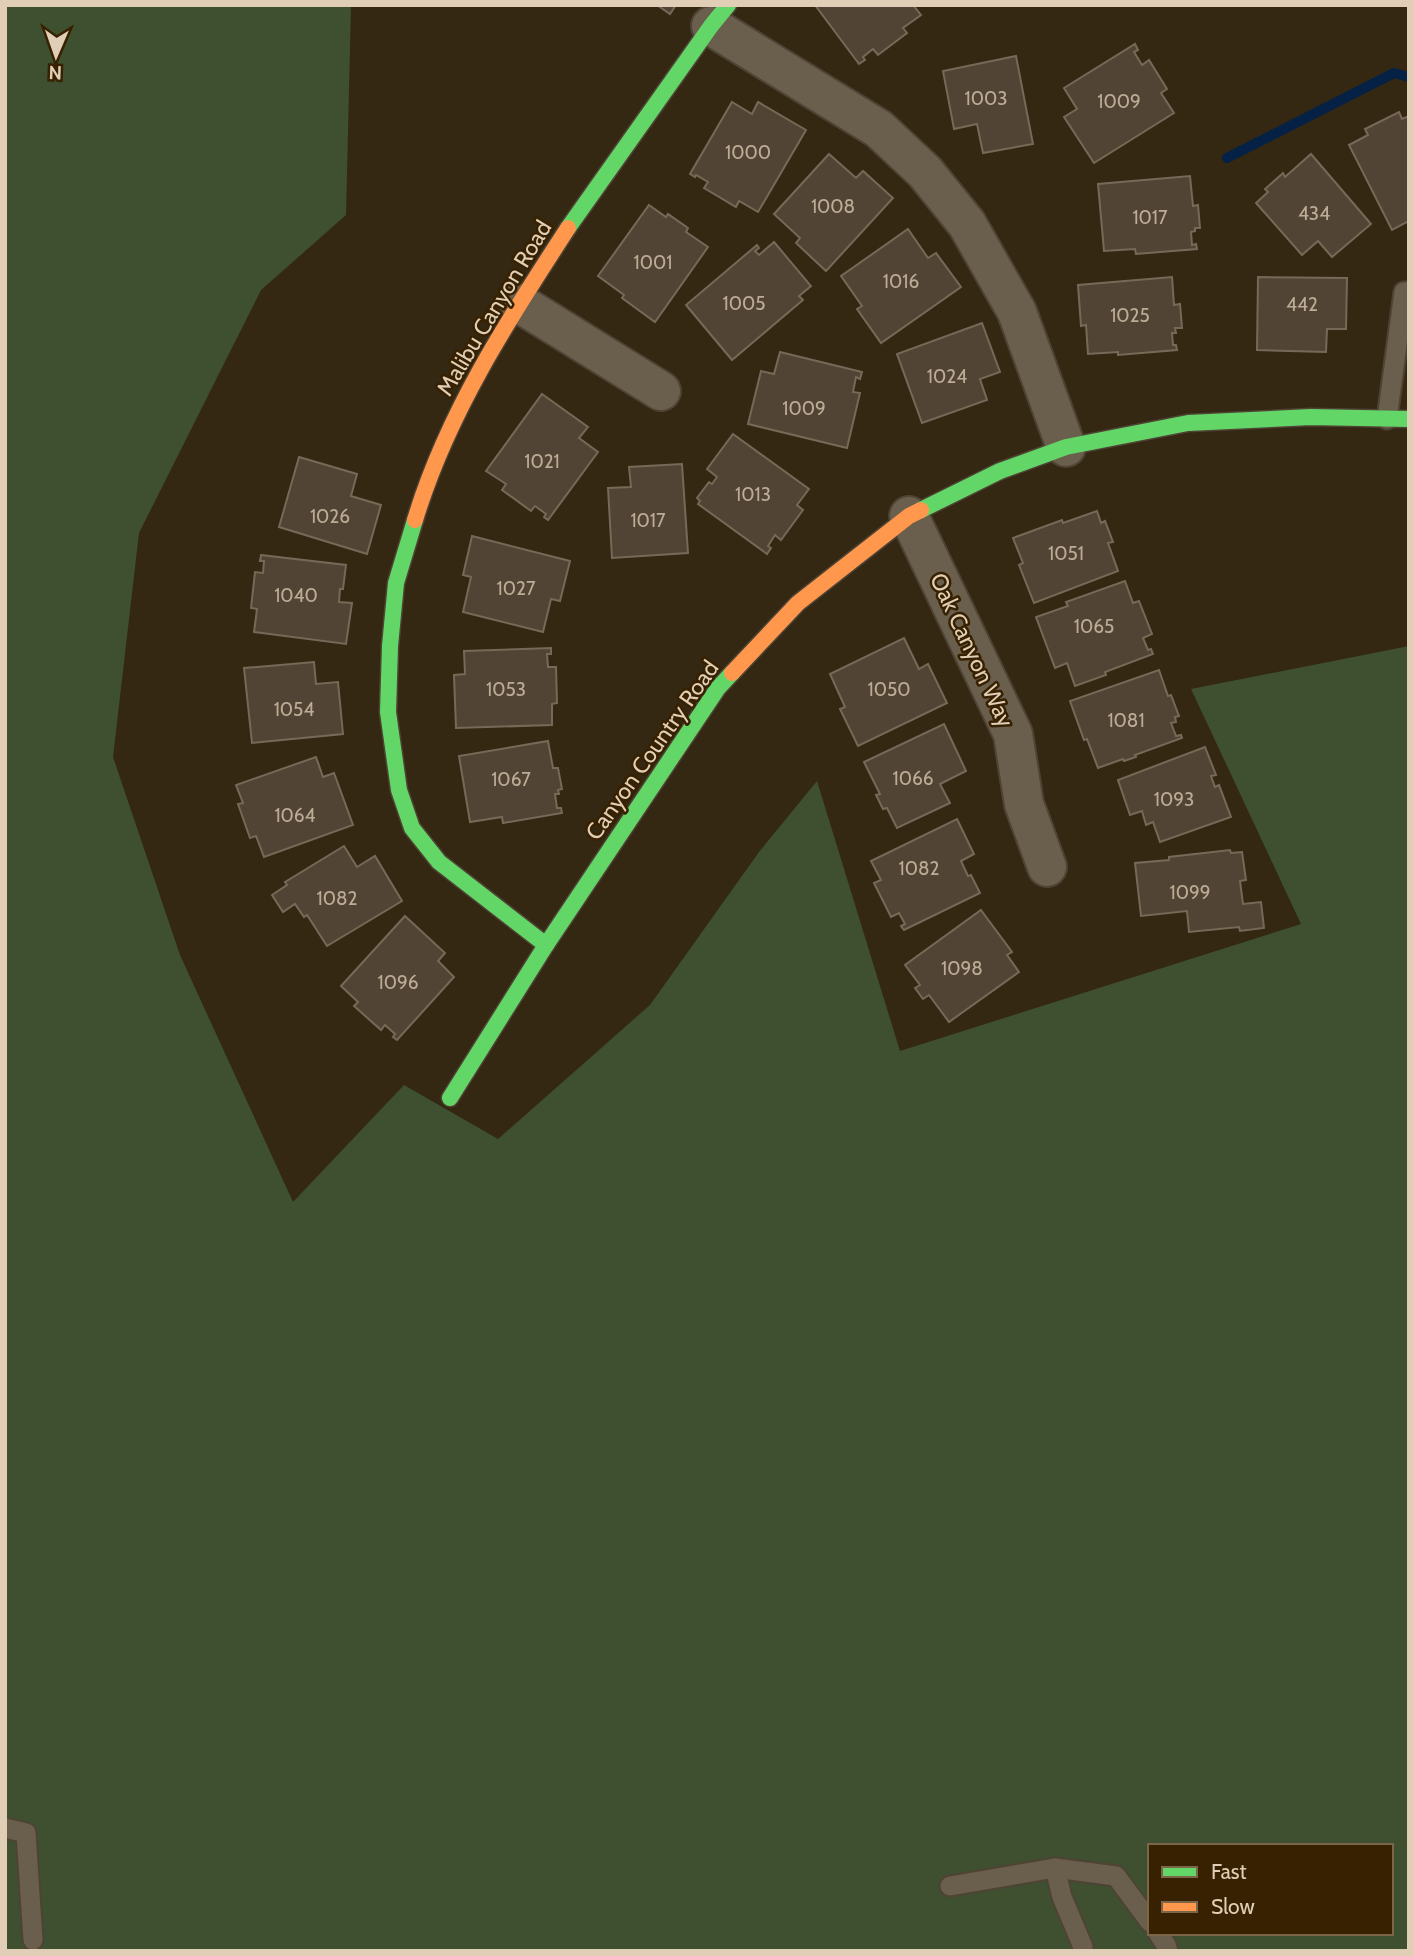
<svg xmlns="http://www.w3.org/2000/svg" width="1414" height="1956" viewBox="0 0 1414 1956" font-family="Cabin,sans-serif">
	<style>
		.green { fill: #3e502f; fill-rule: evenodd }
		.lines { fill: none; stroke-linecap: round; stroke-linejoin: round }
		.stream { stroke: #052145; stroke-width: 10 }
		.building { fill: #524434; stroke: #786858; stroke-width: 2 }
		.lane-casing { stroke: #4e4334; stroke-width: 23 }
		.street-casing { stroke: #4e4334; stroke-width: 42 }
		.fast-casing { stroke: #4e4334; stroke-width: 19 }
		.slow-casing { stroke: #4e4334; stroke-width: 19 }
		.lane { stroke: #6a5e4c; stroke-width: 19 }
		.street { stroke: #6a5e4c; stroke-width: 38 }
		.fast { stroke: #63d668; stroke-width: 16 }
		.slow { stroke: #ff974d; stroke-width: 16 }
		.labels { text-anchor: middle; stroke-width: 5; stroke-linejoin: round; paint-order: stroke }
		.number-label { font-size: 19px; fill: #bcac96 }
		.street-label { font-size: 23px; fill: #e0ceb6; stroke: #372100 }
	</style>
	<rect width="100%" height="100%" fill="#342812"/>
	<!-- green -->
	<path class="green" d="M5,5h346l-5,210 -85,75 -122,243 -26,224 67,198 113,247 111,-117 94,54 152,-134 109,-153 58,-71 83,270 401,-127 -110,-235 218,-43v1305h-1404zM1150,1846h241v87h-241z"/>
	<g class="lines">
		<!-- stream -->
		<polyline class="stream" points="1227,158 1394,73 1409,77"/>
	</g>
	<!-- building -->
	<g class="building">
		<polygon points="657,5 676,5 670,14"/>
		<polygon points="815,5 913,5 921,15 903,28 907,33 878,55 873,49 863,57 865,60 859,64"/>
		<polygon points="1135,44 1138,50 1134,52 1142,65 1149,60 1167,89 1161,93 1174,113 1094,163 1064,117 1077,109 1064,88"/>
		<polygon points="1016,56 1033,144 983,153 977,124 954,129 943,71"/>
		<polygon points="732,102 752,114 758,102 806,130 758,212 739,201 736,207 704,188 708,182 696,175 695,177 690,174"/>
		<polygon points="1399,112 1402,119 1409,116 1409,221 1392,230 1349,145 1368,135 1365,129"/>
		<polygon points="829,154 856,178 863,171 893,198 826,271 796,243 800,238 774,214"/>
		<polygon points="1311,154 1371,224 1332,257 1318,241 1302,255 1256,203 1268,192 1265,189 1283,173 1285,177"/>
		<polygon points="1190,176 1193,206 1198,205 1200,228 1195,228 1195,231 1191,232 1192,245 1196,244 1197,249 1136,254 1135,249 1104,251 1098,184"/>
		<polygon points="649,205 666,217 668,214 688,228 686,232 708,247 655,322 622,298 624,295 598,276"/>
		<polygon points="908,229 928,258 936,253 961,287 881,343 857,309 862,306 841,276"/>
		<polygon points="774,242 811,286 799,296 803,300 732,360 686,305 757,245 759,248 755,251 759,255"/>
		<polygon points="1172,277 1174,305 1180,304 1182,328 1175,328 1176,333 1172,333 1173,345 1176,345 1177,350 1118,355 1118,352 1088,354 1086,325 1081,326 1078,285"/>
		<polygon points="1258,277 1347,278 1346,329 1327,329 1326,352 1257,350"/>
		<polygon points="982,323 1000,372 980,379 987,400 922,423 897,354"/>
		<polygon points="780,352 862,372 860,379 856,377 853,392 860,393 847,448 748,424 761,371 774,374"/>
		<polygon points="542,394 588,427 579,438 598,452 548,520 544,517 546,514 535,506 531,511 502,490 506,484 486,471"/>
		<polygon points="733,434 809,489 797,505 803,510 781,540 775,535 768,546 771,548 767,554 698,504 700,501 697,498 709,482 712,484 717,477 707,469"/>
		<polygon points="299,457 357,474 351,496 381,505 367,554 279,527"/>
		<polygon points="682,464 688,553 612,558 608,488 631,487 629,467"/>
		<polygon points="1097,511 1101,523 1105,521 1113,542 1108,543 1118,571 1034,603 1019,565 1023,563 1013,538 1062,520 1063,523"/>
		<polygon points="472,536 570,561 560,601 551,599 543,632 463,612 471,577 463,575"/>
		<polygon points="261,555 346,565 343,589 340,589 339,602 352,603 346,644 254,632 257,609 251,608 255,572 263,573 264,561 260,561"/>
		<polygon points="1125,581 1133,603 1139,601 1152,634 1143,638 1148,650 1151,649 1153,654 1105,672 1106,675 1075,686 1067,663 1055,668 1036,617 1068,606 1066,602"/>
		<polygon points="904,638 919,669 928,664 947,703 858,746 840,709 845,707 830,674"/>
		<polygon points="551,648 551,654 547,654 548,667 556,667 557,703 552,704 552,725 456,728 454,675 465,674 464,651"/>
		<polygon points="314,662 316,684 338,682 343,734 252,743 244,668"/>
		<polygon points="1159,670 1168,696 1171,695 1179,716 1175,717 1176,722 1171,723 1176,736 1181,735 1182,738 1135,755 1136,757 1124,761 1123,759 1098,768 1087,739 1084,740 1070,701"/>
		<polygon points="944,724 966,771 940,784 950,803 897,828 887,808 883,809 876,795 880,794 864,762"/>
		<polygon points="548,741 553,768 558,768 562,789 558,790 559,794 555,794 557,808 561,808 562,813 503,823 502,817 470,822 459,756"/>
		<polygon points="1205,747 1216,775 1211,776 1215,787 1219,785 1231,817 1160,842 1153,822 1146,825 1142,811 1130,815 1118,780"/>
		<polygon points="316,757 323,777 334,773 353,825 264,857 256,836 250,838 238,804 243,803 236,785"/>
		<polygon points="957,819 974,854 961,861 968,876 971,875 980,893 904,930 901,926 905,924 899,913 891,917 874,883 881,880 871,861"/>
		<polygon points="344,846 357,867 375,856 402,901 327,946 307,915 304,917 295,904 283,912 272,895 287,885 285,882"/>
		<polygon points="1230,850 1231,853 1242,852 1246,880 1240,881 1243,904 1261,902 1264,928 1240,931 1239,927 1189,932 1187,911 1141,916 1135,863 1169,860 1169,857"/>
		<polygon points="981,910 1012,952 1007,955 1019,972 949,1022 929,995 923,999 915,988 920,985 905,965"/>
		<polygon points="405,916 445,953 438,961 454,977 397,1040 393,1037 395,1034 385,1025 381,1030 354,1006 358,1002 341,986"/>
	</g>
	<g class="lines">
		<defs>
			<g id="lane">
				<polyline points="1387,419 1404,292 1409,292"/>
				<polyline points="5,1828 26,1833 33,1940"/>
				<polyline points="1055,1868 1062,1897 1083,1947 1082,1951"/>
				<polyline points="950,1886 1055,1868 1116,1876 1150,1922"/>
				<polyline points="1158,1933 1166,1945 1168,1951"/>
			</g>
			<g id="street">
				<polyline points="711,26 879,129 925,172 967,224 1017,312 1066,447"/>
				<polyline points="519,303 661,391"/>
				<polyline points="909,516 1013,734 1024,804 1047,867"/>
			</g>
			<g id="fast">
				<polyline points="568,228 711,26 728,5"/>
				<polyline points="921,510 1000,471 1066,447 1188,423 1311,417 1409,419"/>
				<polyline points="415,520 396,583 390,646 388,712 399,790 412,828 439,862 546,945"/>
				<polyline points="450,1098 546,945 718,688 732,673"/>
			</g>
			<g id="slow">
				<path d="M415,520c32,-106 93,-200 153,-292"/>
				<polyline points="732,673 798,603 909,516 921,510"/>
			</g>
		</defs>
		<!-- lane casing -->
		<use href="#lane" class="lane-casing"/>
		<!-- street casing -->
		<use href="#street" class="street-casing"/>
		<!-- fast casing -->
		<use href="#fast" class="fast-casing"/>
		<!-- slow casing -->
		<use href="#slow" class="slow-casing"/>
		<!-- lane -->
		<use href="#lane" class="lane"/>
		<!-- street -->
		<use href="#street" class="street"/>
		<!-- fast -->
		<use href="#fast" class="fast"/>
		<!-- slow -->
		<use href="#slow" class="slow"/>
	</g>
	<g class="labels">
		<!-- number labels -->
		<g class="number-label">
			<text x="986" y="105">1003</text>
			<text x="1119" y="108">1009</text>
			<text x="748" y="159">1000</text>
			<text x="833" y="213">1008</text>
			<text x="1314" y="220">434</text>
			<text x="1150" y="224">1017</text>
			<text x="653" y="269">1001</text>
			<text x="901" y="288">1016</text>
			<text x="744" y="310">1005</text>
			<text x="1302" y="311">442</text>
			<text x="1130" y="322">1025</text>
			<text x="947" y="383">1024</text>
			<text x="804" y="415">1009</text>
			<text x="542" y="468">1021</text>
			<text x="753" y="501">1013</text>
			<text x="330" y="523">1026</text>
			<text x="648" y="527">1017</text>
			<text x="1066" y="560">1051</text>
			<text x="516" y="595">1027</text>
			<text x="296" y="602">1040</text>
			<text x="1094" y="633">1065</text>
			<text x="506" y="696">1053</text>
			<text x="889" y="696">1050</text>
			<text x="294" y="716">1054</text>
			<text x="1126" y="727">1081</text>
			<text x="913" y="785">1066</text>
			<text x="511" y="786">1067</text>
			<text x="1174" y="806">1093</text>
			<text x="295" y="822">1064</text>
			<text x="919" y="875">1082</text>
			<text x="1190" y="899">1099</text>
			<text x="337" y="905">1082</text>
			<text x="962" y="975">1098</text>
			<text x="398" y="989">1096</text>
		</g>
		<!-- street labels -->
		<g class="street-label">
			<text transform="translate(494 308) rotate(-59)" y="8">Malibu Canyon Road</text>
			<text transform="translate(972 650) rotate(65)" y="8">Oak Canyon Way</text>
			<text transform="translate(652 750) rotate(-55)" y="8">Canyon Country Road</text>
		</g>
	</g>
	<!-- border -->
	<rect width="1414" height="1956" fill="none" stroke="#e0ceb6" stroke-width="14"/>
	<!-- legend -->
	<rect x="1148" y="1844" width="245" height="91" fill="#372100" stroke="#7b6649" stroke-width="2"/>
	<rect x="1162" y="1867" width="35" height="10" fill="#63d668" stroke="#7b6649" stroke-width="2"/>
	<text x="1211" y="1879" font-size="21" fill="#e0ceb6">Fast</text>
	<rect x="1162" y="1902" width="35" height="10" fill="#ff974d" stroke="#7b6649" stroke-width="2"/>
	<text x="1211" y="1914" font-size="21" fill="#e0ceb6">Slow</text>
	<!-- north arrow -->
	<g transform="translate(56 56) rotate(182)" stroke="#372100" stroke-width="5" paint-order="stroke">
	<path d="M0-5L12 26L0 18L-12 26Z" fill="#e0ceb6"/>
	<text y="-10" font-size="19" font-weight="bold" text-anchor="middle" fill="#e0ceb6">N</text>
	</g>
</svg>
